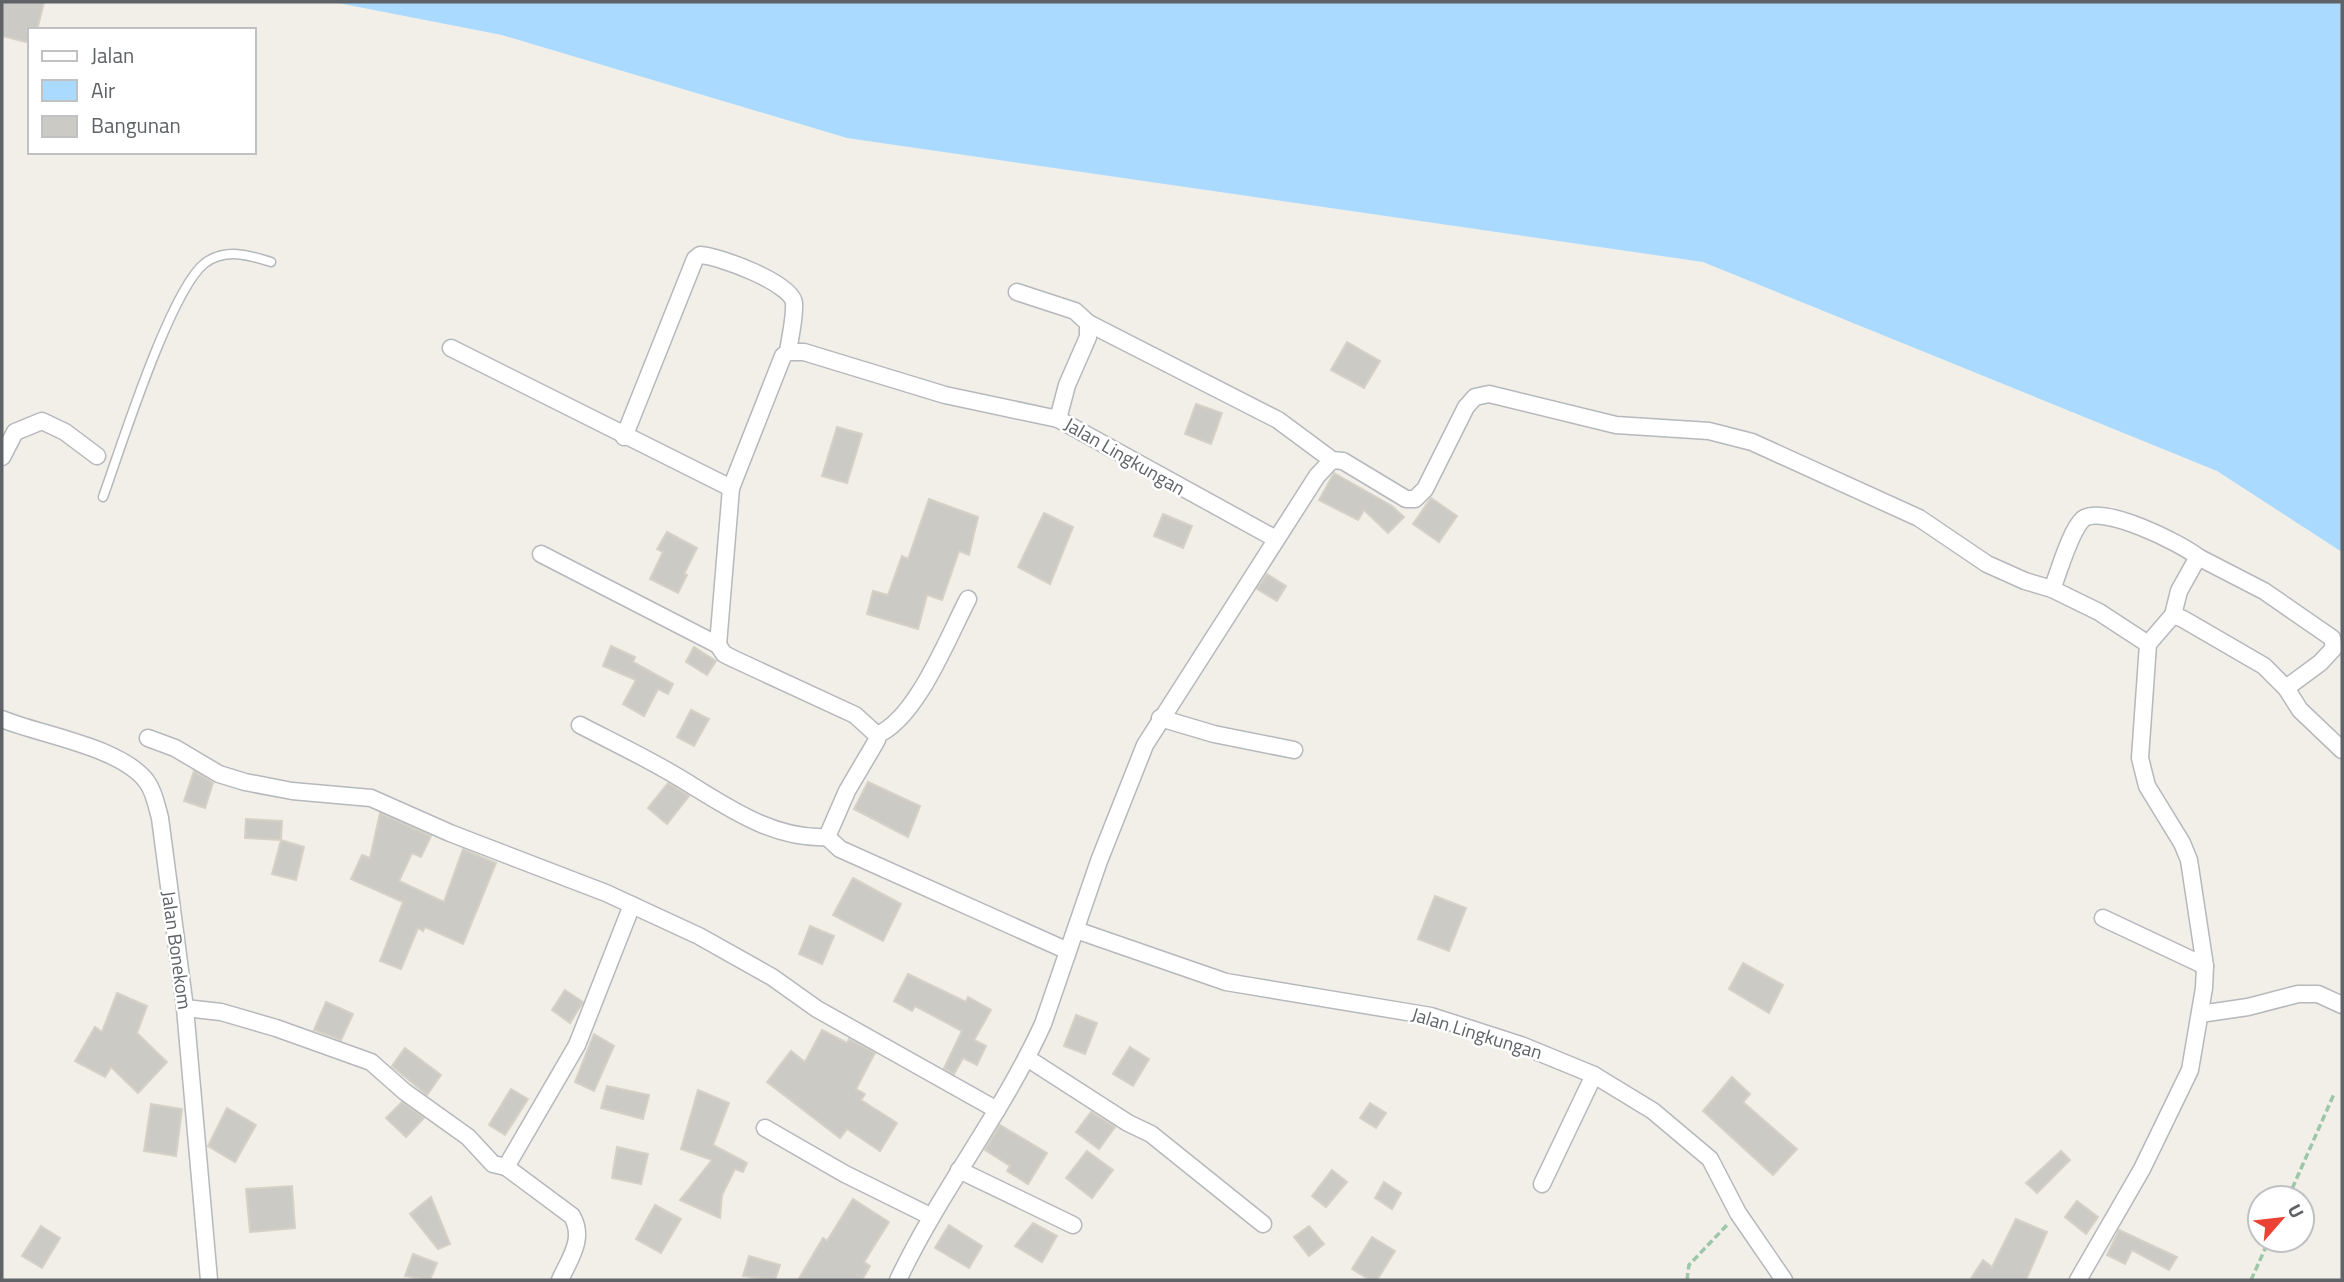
<svg xmlns="http://www.w3.org/2000/svg" width="2344" height="1282" viewBox="0 0 2344 1282" font-family="'Titillium Web',sans-serif">
	<style>
		.water { fill: #aadaff }
		.building { fill: #cccac5; stroke: #d6d1c6; stroke-width: 2 }
		.lines { fill: none; stroke-linecap: round; stroke-linejoin: round }
		.service-casing { stroke: #b5b8bc; stroke-width: 11 }
		.minor-casing { stroke: #b5b8bc; stroke-width: 19 }
		.path { stroke: #9cc7a9; stroke-width: 3.5; stroke-dasharray: 7 3.5; stroke-linecap: butt }
		.service { stroke: #fff; stroke-width: 8 }
		.minor { stroke: #fff; stroke-width: 16 }
		.labels { text-anchor: middle; stroke-width: 5; stroke-linejoin: round; paint-order: stroke }
		.street-label { font-size: 19px; fill: #5f6368; stroke: #fff }
	</style>
	<rect width="100%" height="100%" fill="#f1efe8"/>
	<!-- water -->
	<polygon class="water" points="333,2 2342,2 2342,552 2217,471 1703,262 847,138 502,35"/>
	<!-- building -->
	<g class="building">
		<polygon points="2,2 44,2 37,30 30,30 30,43 2,36"/>
		<polygon points="1347,342 1380,361 1364,388 1331,370"/>
		<polygon points="1196,404 1222,413 1211,444 1185,434"/>
		<polygon points="837,427 862,434 847,483 822,476"/>
		<polygon points="1334,473 1392,506 1404,517 1388,533 1364,510 1358,520 1319,500"/>
		<polygon points="1431,498 1457,516 1439,542 1413,524"/>
		<polygon points="929,499 978,517 969,555 959,551 942,600 927,595 918,629 867,614 873,591 888,595 902,556 908,559"/>
		<polygon points="1044,513 1073,527 1050,584 1018,567"/>
		<polygon points="1163,514 1192,526 1183,548 1154,536"/>
		<polygon points="667,532 697,548 684,574 687,575 678,593 650,579 663,552 657,549"/>
		<polygon points="1267,574 1286,586 1277,601 1257,589"/>
		<polygon points="611,646 635,657 633,662 673,684 668,694 658,689 644,716 623,704 636,680 603,666"/>
		<polygon points="694,647 716,661 707,675 686,662"/>
		<polygon points="691,710 709,719 694,746 677,737"/>
		<polygon points="194,771 213,783 205,808 184,801"/>
		<polygon points="868,782 920,806 908,837 854,809"/>
		<polygon points="668,783 689,796 667,824 648,808"/>
		<polygon points="380,813 431,836 421,857 412,853 399,881 444,902 463,849 496,863 463,944 425,927 423,931 418,928 401,969 380,961 403,902 351,879 362,855 370,858"/>
		<polygon points="246,819 282,821 281,840 245,838"/>
		<polygon points="281,840 304,847 296,880 272,874"/>
		<polygon points="853,878 901,904 883,941 833,915"/>
		<polygon points="1435,896 1466,908 1449,951 1418,939"/>
		<polygon points="810,926 834,936 822,964 799,954"/>
		<polygon points="1743,963 1783,985 1769,1013 1729,989"/>
		<polygon points="908,974 966,1002 968,997 991,1010 974,1040 986,1046 977,1065 963,1058 954,1074 944,1068 962,1031 915,1006 912,1011 894,1001"/>
		<polygon points="565,990 583,1002 570,1023 552,1010"/>
		<polygon points="117,993 147,1006 137,1033 167,1062 138,1093 111,1067 105,1077 75,1061 95,1027 102,1032"/>
		<polygon points="326,1002 353,1014 341,1040 314,1030"/>
		<polygon points="1076,1015 1097,1023 1085,1054 1064,1046"/>
		<polygon points="822,1030 847,1043 849,1039 875,1053 856,1089 865,1094 861,1100 897,1123 880,1151 847,1129 840,1138 767,1082 791,1051 805,1062"/>
		<polygon points="594,1034 614,1046 594,1091 575,1082"/>
		<polygon points="1130,1047 1149,1059 1133,1086 1113,1074"/>
		<polygon points="405,1048 441,1075 427,1095 392,1066"/>
		<polygon points="1732,1077 1750,1094 1743,1102 1797,1149 1773,1175 1703,1111"/>
		<polygon points="607,1086 649,1095 643,1119 601,1108"/>
		<polygon points="511,1089 528,1099 505,1135 489,1125"/>
		<polygon points="698,1090 729,1103 713,1145 747,1163 743,1172 735,1169 722,1195 720,1218 680,1200 712,1160 681,1149"/>
		<polygon points="402,1102 424,1118 406,1137 386,1118"/>
		<polygon points="1370,1103 1386,1113 1376,1128 1360,1118"/>
		<polygon points="151,1104 182,1109 176,1156 144,1151"/>
		<polygon points="227,1108 256,1125 235,1162 208,1146"/>
		<polygon points="1091,1112 1115,1127 1099,1149 1076,1132"/>
		<polygon points="1000,1125 1047,1153 1028,1184 1007,1171 1010,1166 985,1150"/>
		<polygon points="617,1147 648,1154 641,1184 612,1178"/>
		<polygon points="1087,1151 1113,1170 1092,1198 1066,1178"/>
		<polygon points="2061,1151 2070,1160 2037,1193 2026,1183"/>
		<polygon points="1332,1170 1347,1182 1326,1207 1312,1196"/>
		<polygon points="1384,1182 1401,1193 1392,1209 1375,1198"/>
		<polygon points="292,1186 295,1228 250,1232 246,1189"/>
		<polygon points="431,1197 450,1244 438,1249 410,1214"/>
		<polygon points="853,1199 889,1222 864,1262 870,1266 862,1280 798,1280 823,1238 827,1241"/>
		<polygon points="2077,1201 2098,1217 2086,1234 2065,1217"/>
		<polygon points="655,1205 681,1219 661,1253 636,1239"/>
		<polygon points="2016,1219 2047,1232 2026,1280 1970,1280 1983,1260 1992,1267"/>
		<polygon points="1033,1223 1057,1236 1042,1262 1015,1246"/>
		<polygon points="949,1225 982,1246 969,1268 935,1248"/>
		<polygon points="41,1226 60,1238 42,1268 22,1256"/>
		<polygon points="1309,1226 1324,1244 1309,1256 1294,1237"/>
		<polygon points="2119,1230 2177,1257 2169,1270 2132,1250 2125,1264 2107,1255"/>
		<polygon points="1372,1237 1395,1251 1377,1280 1370,1280 1352,1269"/>
		<polygon points="413,1254 437,1263 430,1280 405,1276"/>
		<polygon points="749,1256 780,1265 775,1280 743,1276"/>
	</g>
	<g class="lines">
		<defs>
			<path id="service" d="M103,497c17,-47 67,-207 102,-234 21,-15 44,-8 66,-1"/>
			<g id="minor">
				<polyline points="1017,292 1075,311 1088,323 1088,337 1067,385 1058,419 1276,539"/>
				<polyline points="1088,323 1278,420 1332,460 1343,461 1406,499 1415,499 1425,489 1466,407 1475,397 1489,394 1616,425 1709,431 1752,442 1919,518 1987,564 2025,581 2052,589 2099,612 2148,644 2173,615 2183,619 2264,666 2286,688 2300,710 2342,750"/>
				<polyline points="451,348 731,488"/>
				<path d="M624,437l71,-178 5,-4c19,1 92,28 94,48 1,15 -4,34 -6,49"/>
				<polyline points="2,457 15,432 42,421 65,432 97,456"/>
				<polyline points="541,554 718,645"/>
				<polyline points="2198,557 2264,591 2332,638 2334,648 2320,663 2286,688"/>
				<path d="M2052,589c7,-17 18,-58 31,-70 19,-15 98,24 115,38l-19,34 -6,24"/>
				<polyline points="1160,718 1214,734 1294,750"/>
				<path d="M2,719c38,16 120,28 145,63 7,9 10,25 13,36l25,190 24,272"/>
				<path d="M580,725c29,15 58,29 86,45 50,28 100,70 161,67"/>
				<polyline points="877,735 855,715 734,659 724,654 718,645 731,488 783,356 788,352 804,352 945,395 1058,419"/>
				<polyline points="148,738 175,748 219,774 245,782 292,791 371,798 450,833 606,893 699,936 772,977 817,1009 997,1110"/>
				<path d="M827,837l20,-46 30,-51v-5c40,-17 71,-98 91,-136"/>
				<polyline points="827,837 840,849 1068,951"/>
				<polyline points="2103,918 2205,966"/>
				<polyline points="1076,930 1226,982 1431,1016 1521,1045 1594,1075 1653,1111 1710,1159 1738,1213 1784,1280"/>
				<polyline points="185,1008 221,1012 276,1028 371,1062 405,1092 468,1137 493,1164 506,1167 577,1045 632,905"/>
				<polyline points="2200,1014 2248,1007 2298,994 2318,994 2342,1005"/>
				<polyline points="1027,1058 1128,1123 1151,1134 1263,1224"/>
				<polyline points="765,1128 845,1174 930,1216"/>
				<path d="M506,1167l66,49c13,23 -2,42 -12,64"/>
				<polyline points="959,1170 1073,1225"/>
				<polyline points="1542,1184 1594,1075"/>
				<path d="M898,1280c42,-89 104,-166 145,-256l56,-163 46,-116 172,-269 15,-16"/>
				<polyline points="2078,1280 2142,1169 2190,1070 2204,988 2205,966 2189,860 2182,843 2147,786 2140,758 2148,644"/>
			</g>
		</defs>
		<!-- service casing -->
		<use href="#service" class="service-casing"/>
		<!-- minor casing -->
		<use href="#minor" class="minor-casing"/>
		<!-- path -->
		<g class="path">
			<polyline points="2288,1198 2334,1094"/>
			<polyline points="1687,1280 1689,1265 1727,1225"/>
			<polyline points="2251,1280 2269,1240"/>
		</g>
		<!-- service -->
		<use href="#service" class="service"/>
		<!-- minor -->
		<use href="#minor" class="minor"/>
	</g>
	<g class="labels">
		<!-- street labels -->
		<g class="street-label">
			<text transform="translate(1125 456) rotate(30)" y="7">Jalan Lingkungan</text>
			<text transform="translate(177 950) rotate(82)" y="7">Jalan Bonekom</text>
			<text transform="translate(1477 1033) rotate(17)" y="7">Jalan Lingkungan</text>
		</g>
	</g>
	<!-- border -->
	<rect width="2344" height="1282" fill="none" stroke="#5f6368" stroke-width="7"/>
	<!-- legend -->
	<rect x="28" y="28" width="228" height="126" fill="#ffffff" stroke="#bfc1c3" stroke-width="2"/>
	<rect x="42" y="51" width="35" height="10" fill="#ffffff" stroke="#bfc1c3" stroke-width="2"/>
	<text x="91" y="63" font-size="21" fill="#5f6368">Jalan</text>
	<rect x="42" y="80" width="35" height="21" fill="#aadaff" stroke="#bfc1c3" stroke-width="2"/>
	<text x="91" y="98" font-size="21" fill="#5f6368">Air</text>
	<rect x="42" y="116" width="35" height="21" fill="#cccac5" stroke="#bfc1c3" stroke-width="2"/>
	<text x="91" y="133" font-size="21" fill="#5f6368">Bangunan</text>
	<!-- north arrow -->
	<g transform="translate(2281 1219) rotate(62)"><circle r="33" fill="#ffffff" stroke="#bfc1c3" stroke-width="2"/>
	<path d="M0-5L12 26L0 18L-12 26Z" fill="#ea4335"/>
	<text y="-10" font-size="19" font-weight="bold" text-anchor="middle" fill="#5f6368">U</text>
	</g>
</svg>
